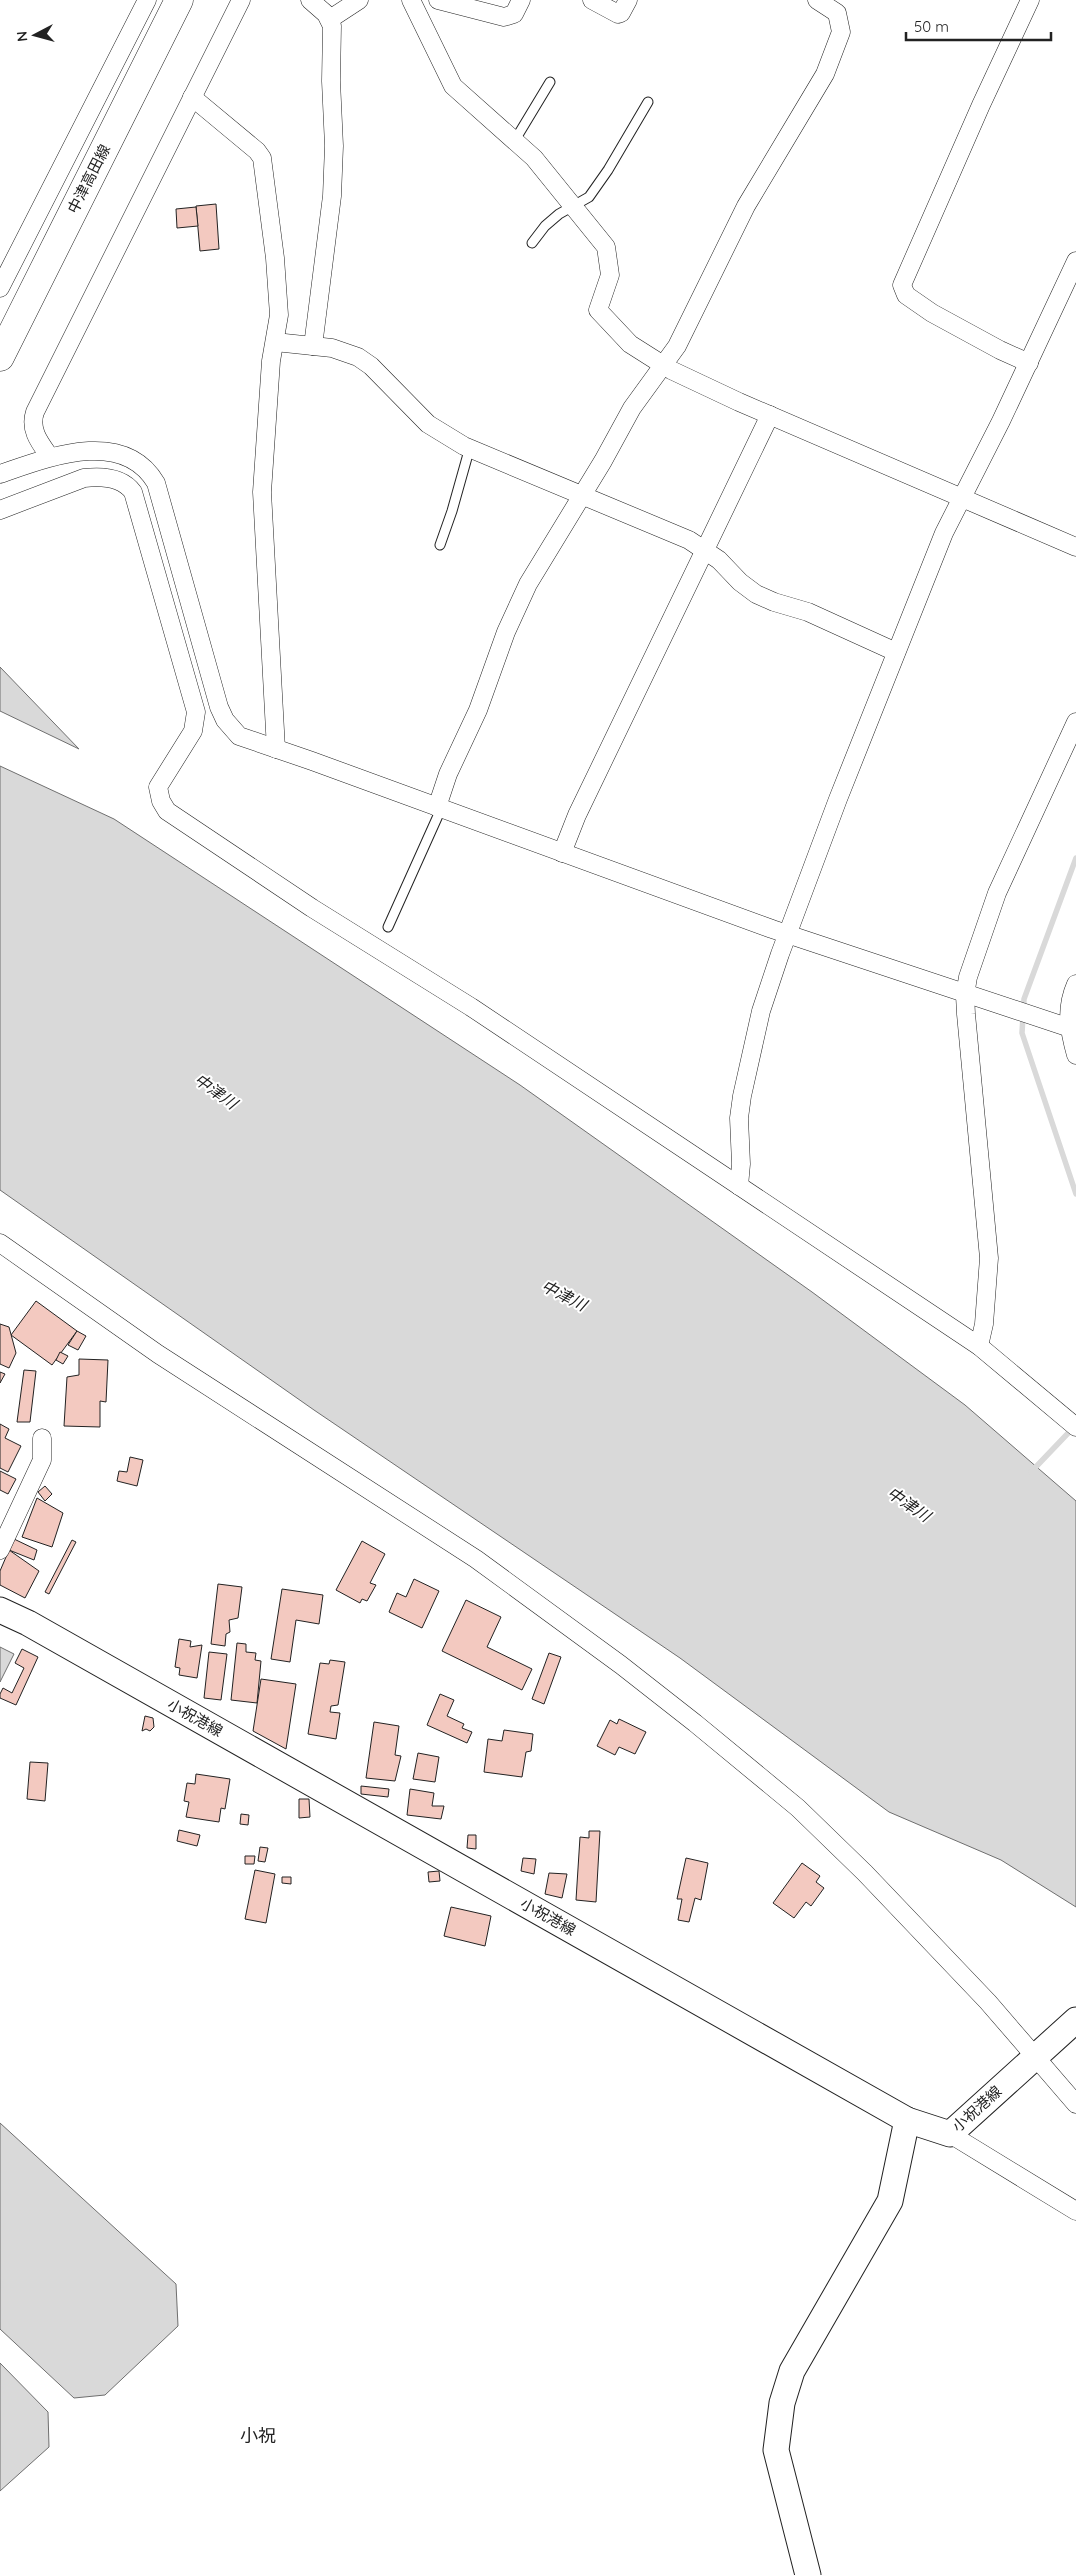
<svg xmlns="http://www.w3.org/2000/svg" width="1076" height="2575" viewBox="0 0 1076 2575" font-family="Quicksand,'Noto Sans JP',sans-serif">
	<style>
		.water { fill: #d9d9d9; stroke: #6f6f6f }
		.lines { fill: none; stroke-linecap: round; stroke-linejoin: round }
		.stream { stroke: #d9d9d9; stroke-width: 5.5 }
		.building { fill: #f3c9c0; stroke: #222 }
		.lane-casing { stroke: #222; stroke-width: 11 }
		.street-casing { stroke: #222; stroke-width: 19 }
		.secondary-casing { stroke: #222; stroke-width: 27 }
		.primary-casing { stroke: #222; stroke-width: 29 }
		.lane { stroke: #fff; stroke-width: 9 }
		.street { stroke: #fff; stroke-width: 18 }
		.secondary { stroke: #fff; stroke-width: 25 }
		.primary { stroke: #fff; stroke-width: 28 }
		.labels { text-anchor: middle; stroke-width: 4; stroke-linejoin: round; paint-order: stroke }
		.street-label { font-size: 15px; fill: #222; stroke: #fff }
		.water-label { font-size: 16px; font-style: italic; fill: #222; stroke: #fff }
		.quarter-label { font-size: 18px; fill: #222; stroke: #fff }
	</style>
	<rect width="100%" height="100%" fill="#fff"/>
	<!-- water -->
	<g class="water">
		<polygon points="0,667 79,749 0,711"/>
		<polygon points="0,766 114,819 520,1085 812,1292 965,1405 1076,1501 1076,1907 1001,1860 889,1812 680,1658 314,1410 0,1190"/>
		<polygon points="0,1647 14,1654 0,1682"/>
		<polygon points="0,2123 176,2284 178,2326 105,2395 74,2398 0,2329"/>
		<polygon points="0,2363 48,2412 49,2447 0,2491"/>
	</g>
	<g class="lines">
		<!-- stream -->
		<g class="stream">
			<polyline points="1076,858 1024,999 1022,1033 1076,1194"/>
			<polyline points="1031,1472 1073,1428"/>
		</g>
	</g>
	<!-- building -->
	<g class="building">
		<polygon points="216,204 219,249 200,251 196,206"/>
		<polygon points="196,207 198,226 177,228 176,209"/>
		<polygon points="36,1301 77,1331 52,1365 11,1335"/>
		<polygon points="0,1324 9,1327 16,1353 9,1368 0,1364"/>
		<polygon points="77,1331 86,1336 78,1350 68,1345"/>
		<polygon points="60,1352 68,1356 63,1364 56,1360"/>
		<polygon points="79,1359 108,1360 106,1402 100,1401 100,1427 64,1426 67,1377 79,1375"/>
		<polygon points="24,1370 36,1371 30,1422 17,1422"/>
		<polygon points="0,1372 5,1374 0,1383"/>
		<polygon points="0,1424 9,1429 5,1438 21,1446 8,1472 0,1468"/>
		<polygon points="130,1457 143,1460 137,1486 117,1481 119,1471 127,1472"/>
		<polygon points="0,1471 16,1479 8,1494 0,1490"/>
		<polygon points="45,1486 52,1494 45,1501 38,1492"/>
		<polygon points="37,1498 63,1513 52,1547 22,1537"/>
		<polygon points="14,1539 37,1550 34,1560 9,1550"/>
		<polygon points="72,1540 76,1542 49,1594 45,1592"/>
		<polygon points="362,1541 385,1554 370,1583 376,1585 367,1601 362,1599 360,1603 336,1590"/>
		<polygon points="9,1550 39,1571 25,1598 0,1585 0,1571"/>
		<polygon points="414,1579 439,1591 422,1628 389,1612 397,1593 406,1597"/>
		<polygon points="218,1584 242,1587 238,1618 229,1620 230,1632 226,1634 225,1646 211,1644"/>
		<polygon points="282,1589 323,1595 319,1624 296,1620 290,1662 271,1659"/>
		<polygon points="466,1600 501,1617 487,1647 532,1669 522,1690 442,1651"/>
		<polygon points="179,1639 191,1641 190,1647 202,1645 197,1678 179,1675 180,1668 175,1667"/>
		<polygon points="237,1643 246,1644 246,1652 256,1653 255,1660 261,1661 257,1703 231,1700"/>
		<polygon points="22,1649 38,1657 16,1705 0,1698 0,1694 3,1688 12,1693 24,1668 15,1663"/>
		<polygon points="209,1652 227,1654 221,1700 204,1698"/>
		<polygon points="549,1653 561,1657 544,1704 532,1699"/>
		<polygon points="330,1660 345,1662 338,1705 331,1706 330,1712 340,1713 336,1739 308,1734 320,1663 329,1664"/>
		<polygon points="261,1679 296,1684 286,1749 253,1731"/>
		<polygon points="440,1694 454,1700 447,1716 464,1724 462,1728 472,1732 467,1743 427,1725"/>
		<polygon points="145,1716 153,1718 154,1727 150,1731 146,1729 142,1731"/>
		<polygon points="619,1719 646,1732 635,1754 619,1747 615,1755 597,1746 610,1720 617,1724"/>
		<polygon points="374,1722 399,1726 395,1755 401,1756 395,1781 366,1778"/>
		<polygon points="504,1730 533,1734 531,1751 526,1752 522,1777 484,1772 488,1739 502,1741"/>
		<polygon points="418,1753 439,1757 435,1782 413,1779"/>
		<polygon points="30,1762 48,1763 45,1801 27,1799"/>
		<polygon points="196,1774 230,1779 225,1809 221,1808 219,1822 186,1817 189,1802 184,1801 187,1783 195,1784"/>
		<polygon points="361,1786 389,1789 388,1797 361,1794"/>
		<polygon points="410,1789 434,1793 432,1806 444,1806 441,1819 407,1815"/>
		<polygon points="299,1799 309,1799 310,1817 299,1818"/>
		<polygon points="241,1814 249,1815 248,1825 240,1824"/>
		<polygon points="179,1830 200,1835 197,1846 177,1841"/>
		<polygon points="589,1831 600,1831 596,1902 576,1900 580,1837 589,1838"/>
		<polygon points="468,1835 476,1835 476,1849 467,1848"/>
		<polygon points="260,1847 268,1848 265,1862 258,1861"/>
		<polygon points="245,1856 255,1856 254,1864 245,1864"/>
		<polygon points="523,1858 536,1859 534,1874 521,1871"/>
		<polygon points="686,1858 708,1863 701,1900 695,1898 689,1922 678,1920 682,1899 677,1899"/>
		<polygon points="802,1863 820,1876 816,1882 824,1888 811,1906 806,1902 794,1918 773,1903"/>
		<polygon points="255,1870 275,1874 266,1923 245,1919"/>
		<polygon points="439,1871 440,1881 429,1882 428,1872"/>
		<polygon points="549,1873 567,1874 562,1898 545,1894"/>
		<polygon points="282,1877 291,1877 291,1884 282,1883"/>
		<polygon points="451,1907 491,1916 485,1946 444,1936"/>
	</g>
	<g class="lines">
		<defs>
			<g id="lane">
				<polyline points="515,140 550,82"/>
				<polyline points="532,243 545,226 559,214 589,197 608,170 648,102"/>
				<polyline points="440,545 452,511 470,447"/>
				<polyline points="388,927 441,809"/>
			</g>
			<g id="street">
				<polyline points="310,0 326,14 332,26 331,81 334,146 332,196 313,346"/>
				<polyline points="411,0 453,86 534,158 606,247 610,275 598,310 630,344 671,370 739,402 1076,547"/>
				<polyline points="438,0 504,17 514,14 521,0"/>
				<polyline points="592,0 618,14 621,13 628,0"/>
				<polyline points="330,19 359,0"/>
				<polyline points="192,97 257,151 262,158 275,258 279,315 271,361 262,492 276,749"/>
				<polyline points="0,288 147,0"/>
				<polyline points="275,342 332,348 358,357 371,366 428,424 464,446 689,540 719,560 740,582 756,594 774,602 808,612 896,652"/>
				<polyline points="1029,363 1000,350 932,313 906,295 902,285 981,105 1030,0"/>
				<path d="M50,457c-10,-14 -21,-27 -15,-45l206,-412"/>
				<path d="M0,474c47,-16 123,-47 156,9l63,224 6,13 14,16 73,25 460,168 304,101"/>
				<path d="M0,510l84,-32c17,-2 38,-1 49,14l63,220 -3,19 -35,56 3,14 6,10 145,97 159,99 508,339 97,81"/>
				<polyline points="437,807 448,774 478,710 506,632 528,584 603,461 632,408 677,346 746,206 825,74 841,32 837,13 817,0"/>
				<polyline points="562,853 577,815 770,415"/>
				<path d="M1076,984c-11,25 -7,46 0,71"/>
				<polyline points="739,1186 741,1164 739,1118 742,1096 761,1011 780,954 838,799 944,533 1001,421 1076,261"/>
				<polyline points="0,1243 158,1354 476,1559 621,1665 695,1723 798,1808 865,1873 988,2002 1076,2104"/>
				<polyline points="979,1346 984,1324 989,1258 966,1014 965,995 968,977 997,893 1076,722"/>
				<polyline points="0,1550 42,1460 42,1438"/>
				<polyline points="950,2134 1076,2211"/>
			</g>
			<g id="secondary">
				<polyline points="0,1610 28,1623 907,2120 950,2134 1076,2020"/>
				<polyline points="808,2575 776,2450 782,2403 792,2371 890,2201 907,2120"/>
			</g>
			<polyline id="primary" points="0,357 179,0"/>
		</defs>
		<!-- lane casing -->
		<use href="#lane" class="lane-casing"/>
		<!-- street casing -->
		<use href="#street" class="street-casing"/>
		<!-- secondary casing -->
		<use href="#secondary" class="secondary-casing"/>
		<!-- primary casing -->
		<use href="#primary" class="primary-casing"/>
		<!-- lane -->
		<use href="#lane" class="lane"/>
		<!-- street -->
		<use href="#street" class="street"/>
		<!-- secondary -->
		<use href="#secondary" class="secondary"/>
		<!-- primary -->
		<use href="#primary" class="primary"/>
	</g>
	<g class="labels">
		<!-- street labels -->
		<g class="street-label">
			<text transform="translate(89 179) rotate(-63)" y="5">中津高田線</text>
			<text transform="translate(195 1718) rotate(29)" y="5">小祝港線</text>
			<text transform="translate(548 1917) rotate(29)" y="5">小祝港線</text>
			<text transform="translate(977 2109) rotate(-42)" y="5">小祝港線</text>
		</g>
		<!-- water labels -->
		<g class="water-label">
			<text transform="translate(216 1091) rotate(36)" y="6">中津川</text>
			<text transform="translate(564 1295) rotate(27)" y="6">中津川</text>
			<text transform="translate(909 1504) rotate(34)" y="6">中津川</text>
		</g>
		<!-- quarter labels -->
		<g class="quarter-label">
			<text x="258" y="2442">小祝</text>
		</g>
	</g>
	<!-- north arrow -->
	<g transform="translate(35 35) rotate(264)" stroke="#ffffff" stroke-width="4" paint-order="stroke">
	<path d="M0-4L9 19L0 12L-9 19Z" fill="#222222"/>
	<text y="-8" font-size="14" font-weight="bold" text-anchor="middle" fill="#222222">N</text>
	</g>
	<!-- scale -->
	<path d="M906 32v8h145v-8" fill="none" stroke="#222222" stroke-width="2.5"/>
	<text x="914" y="32" font-size="15" fill="#222222" stroke="#ffffff" stroke-width="4" paint-order="stroke">50 m</text>
</svg>
